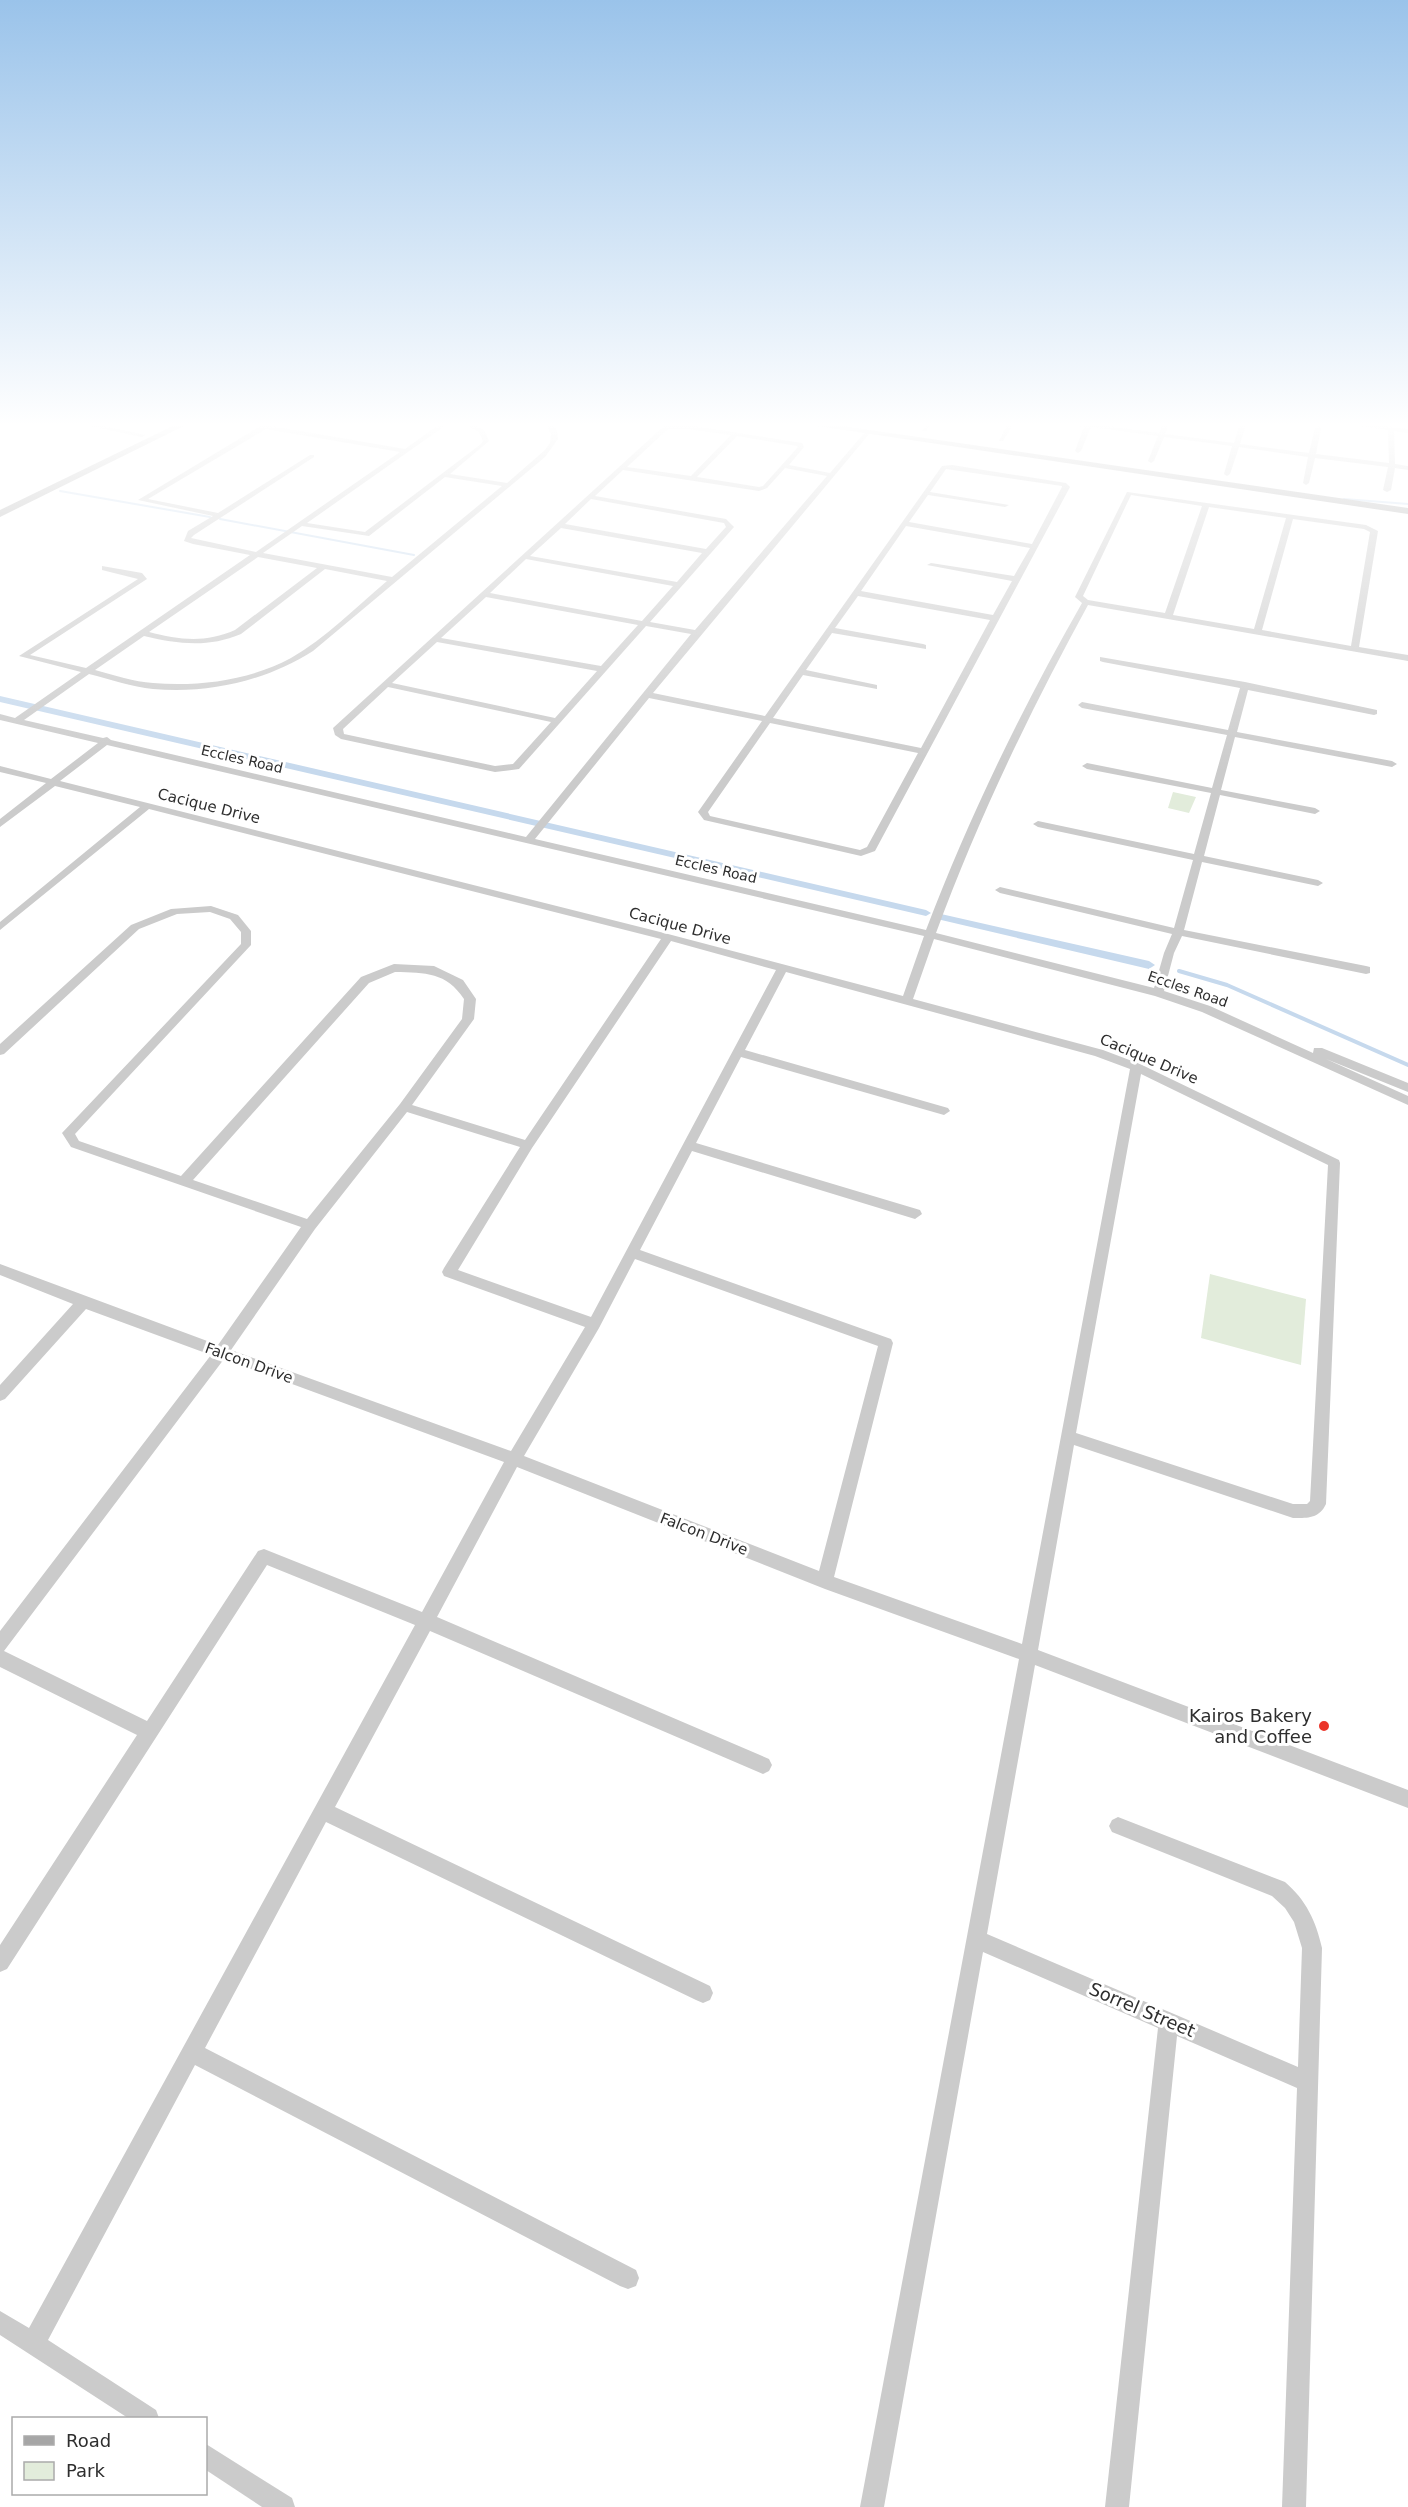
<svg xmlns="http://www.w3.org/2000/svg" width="1408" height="2507" viewBox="0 0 1408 2507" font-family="'DejaVu Sans',sans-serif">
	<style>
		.green { fill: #e2ecdb }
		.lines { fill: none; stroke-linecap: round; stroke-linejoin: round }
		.stream-far1 { stroke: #c6d9ed; stroke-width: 2 }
		.stream { stroke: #c6d9ed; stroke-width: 4 }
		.canal { fill: #c6d9ed; fill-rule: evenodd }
		.minor { fill: #cbcbcb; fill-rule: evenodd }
		.major { fill: #a6a6a6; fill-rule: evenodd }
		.poi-dot { fill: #eb352a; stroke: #fff; stroke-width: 2 }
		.labels { text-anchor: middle; stroke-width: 6; stroke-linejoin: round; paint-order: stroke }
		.far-street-label { font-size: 14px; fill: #2e2e2e; stroke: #fff }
		.street-label { font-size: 15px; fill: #2e2e2e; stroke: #fff }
		.near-poi-label { font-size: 18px; fill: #2e2e2e; stroke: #fff; text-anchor: end }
		.near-street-label { font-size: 18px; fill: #2e2e2e; stroke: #fff }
	</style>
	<rect width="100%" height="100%" fill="#fff"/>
	<!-- green -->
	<g class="green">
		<polygon points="1173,792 1196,797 1189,813 1168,808"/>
		<polygon points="1210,1274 1306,1299 1301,1365 1201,1338"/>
	</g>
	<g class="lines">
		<!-- stream-far1 -->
		<g class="stream-far1">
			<polyline points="60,491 210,517"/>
			<polyline points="1344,499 1408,504"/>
			<polyline points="220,519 414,555"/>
		</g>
		<!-- stream -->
		<polyline class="stream" points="1179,971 1227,985 1408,1065"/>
		<!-- canal -->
		<g class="canal">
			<polygon points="0,696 926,910 931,913 926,916 0,702"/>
			<polygon points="941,914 1149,961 1155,965 1149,969 937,919 936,917"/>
		</g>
		<!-- minor -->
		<g class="minor">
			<polygon points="66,421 80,421 145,435 142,437"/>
			<path d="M269,421h8l-6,5 134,23 39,-28h8l-145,102 58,9 116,-88 2,-3 -4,-9 -21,-11h9l17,9 5,11 -39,33 57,9 38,-33 5,-7 1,-9 -7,-13h7l6,9 1,9 -13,18 -232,194c-47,30 -105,43 -160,38 -21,-2 -43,-10 -64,-15l-65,46 79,18 4,-1 4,3 415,97 165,-203 -45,-8 -127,143 -24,3 -154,-33 -6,-4 -2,-7 331,-302 24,-1 114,18 2,4 -15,18 41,8 35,-41 5,1 -217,260 112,23 177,-250 10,-1 114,18 4,4 -195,364 -14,5 -157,-36 -6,-8 64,-91 -113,-23 -114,141 391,91c43,-113 96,-222 156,-327l-7,-6 52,-105 239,33 12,6 -19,116 49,8v6l-320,-56c-58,106 -110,214 -152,328l218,55 10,-35 8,-19 -172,-41 -5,-3 5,-3 174,41 19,-68 -155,-33 -5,-3 5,-3 156,33 17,-61 -124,-24 -5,-3 5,-3 125,25 15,-53 -145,-27 -4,-3 4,-3 146,28 12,-42 -137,-26 -3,-1v-4l145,25 132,28v4l-3,1 -126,-25 -11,42 155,29 5,3 -5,3 -157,-30 -14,53 94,18 5,3 -5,3 -95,-19 -16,61 114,24 5,3 -5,3 -116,-24 -18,68 182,36 4,1v6l-4,1 -184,-38 -8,17 -10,38 46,15 103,47 1,-5h8l86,35v9l-82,-33 82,37v9l-206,-93 -47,-16 -221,-57 -21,60 190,51 37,14 199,96 1,3 -14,341c-7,15 -19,14 -33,14l-219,-73 -36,205 370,140v18l-373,-143 -48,269 311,133 4,-119 -8,-26 -9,-14 -13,-12 -160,-64 -3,-6 3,-6 6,-3 167,65c21,18 31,39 37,66l-16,559h-24l15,-419 -120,-52 -48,471h-24l53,-479 -175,-76 -99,555h-24l159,-848 -194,-70 -308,-122 -80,150 332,142 3,6 -3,6 -6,3 -333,-143 -95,176 375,179 3,7 -3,7 -7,3 -7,-3 -370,-178 -121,226 431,222 3,8 -3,8 -8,3 -8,-3 -425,-221 -147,275 108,70 3,8h-31l-128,-83v-24l29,17 386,-703 -148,-60 -260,404 -7,3v-27l137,-210 -137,-68v-36l211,-276 -125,-46 -81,90 -5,2v-16l73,-81 -73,-29v-11l218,81 83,-118 -230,-80 -9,-14 179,-189v-12l-11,-13 -20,-7 -33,2 -38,15 -135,125 -4,1v-11l131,-119 40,-16 40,-3 27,9 13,16v14l-176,189 4,7 102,35 180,-199 33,-13 40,2 29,14 13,19 -2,20 -62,86 113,35 136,-201 -512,-130 -149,121v-8l140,-115 -85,-21 -55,41v-8l46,-36 -46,-11v-6l51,13 47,-36 -98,-23v-6l15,4 66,-46 -62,-16 119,-77 -36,-9v-4l40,7 5,6 -117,76 56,13 164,-113 -57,-11 -9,-3 4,-10 25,-15 -75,-16zM266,429l134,23 -144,100 -65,-14 3,-3 120,-78v-2h-4l-92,58 -70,-14zM668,429h20l43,6 -40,41 -64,-9zM737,436l60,10 1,1 -35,39 -4,1 -62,-10zM785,468l42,8 -132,154 -45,-8 84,-95 -8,-8 -131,-23 28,-26 136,21 8,-3zM946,469l116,17v1l-30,57 -123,-22 19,-27 77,12 4,-2 -79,-13zM445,477l57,9 -110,91 -129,-24 39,-27 67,10zM1131,495l71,11 -37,107 -77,-13 -5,-4zM591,499l133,24 2,4 -20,22 -141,-25zM1209,507l77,11 -32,111 -81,-14zM1293,519l71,10 6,3 -19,114 -89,-16zM906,526l124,22 -16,28 -83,-13 -4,2 85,16 -19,34 -132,-24zM561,528l141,25 -25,29 -147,-26zM258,557l59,11 -82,62c-29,13 -56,10 -86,2zM526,559l147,27 -31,35 -152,-28zM325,569l62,12c-31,26 -61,57 -96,77 -40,22 -93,29 -138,25 -19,-1 -39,-8 -58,-13l49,-34c34,8 64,12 97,-2zM858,596l132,24 -69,128 -148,-30 30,-43 74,14v-4l-71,-15 26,-37 94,16v-4l-3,-1 -88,-16zM486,597l152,28 -37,41 -160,-28zM437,642l160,29 -42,47 -163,-35zM388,687l163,35 -38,42 -18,2 -151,-32 -1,-5zM770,723l148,30 -51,94 -7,3 -150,-34 -2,-4zM107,745l817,191 -21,60 -235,-62 -608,-153zM671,941l105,29 -185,347 -133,-47 74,-122zM395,972c31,1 51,0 69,27l-2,20 -62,85 -93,115 -114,-39 176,-197zM786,972l309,84 35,13 -108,575 -188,-67 59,-234 -2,-4 -251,-89 52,-99 223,68 7,-5 -2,-4 -224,-67 45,-86 203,58 6,-4 -2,-3 -203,-58zM1141,1074l187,91 -18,336 -3,3h-14l-217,-71zM407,1112l113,35 -76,121 -2,4 2,4 141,51 -74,124 -280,-101 84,-121zM635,1259l243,87 -59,225 -295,-115 75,-128zM224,1359l280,103 -82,150 -158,-63 -6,2 -111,170 -143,-70z"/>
			<polygon points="927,421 933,421 926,431 922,431"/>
			<polygon points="1009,421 1015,421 1003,441 999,441"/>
			<polygon points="1054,421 1086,423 1093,421 1092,424 1159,433 1164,421 1170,421 1165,434 1234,443 1241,421 1247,421 1240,444 1309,453 1315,428 1318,426 1321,428 1316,454 1389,463 1388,430 1324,421 1344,421 1408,429 1408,433 1394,431 1395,464 1408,466 1408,470 1395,468 1391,490 1387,492 1383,490 1388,467 1315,458 1309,483 1306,485 1303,483 1308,457 1239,447 1230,474 1227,476 1224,474 1232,446 1164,437 1154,461 1151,463 1148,461 1158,436 1091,427 1081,451 1078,453 1075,451 1084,427"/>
			<polygon points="206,2444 292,2498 295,2507 262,2507 206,2470"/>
		</g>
		<!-- major -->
		<g class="major">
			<polygon points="183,421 194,421 0,517 0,510"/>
			<polygon points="784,421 807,421 1408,508 1408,514"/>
		</g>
	</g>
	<!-- sky -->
	<linearGradient id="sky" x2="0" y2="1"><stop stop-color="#9ac3ea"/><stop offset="0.55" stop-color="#fff"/><stop offset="1" stop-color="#fff" stop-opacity="0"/></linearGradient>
	<rect width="1408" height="772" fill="url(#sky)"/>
	<!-- markers -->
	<circle class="poi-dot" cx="1324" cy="1726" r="6"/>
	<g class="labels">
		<!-- far-street labels -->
		<g class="far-street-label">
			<text transform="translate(242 759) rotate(13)" y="5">Eccles Road</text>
			<text transform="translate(716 869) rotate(13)" y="5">Eccles Road</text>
			<text transform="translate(1188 989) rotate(19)" y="5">Eccles Road</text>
		</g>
		<!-- street labels -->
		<g class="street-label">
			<text transform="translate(209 806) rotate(14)" y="5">Cacique Drive</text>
			<text transform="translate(680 926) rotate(15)" y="5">Cacique Drive</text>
			<text transform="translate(1149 1059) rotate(23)" y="5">Cacique Drive</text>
			<text transform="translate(249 1363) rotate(20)" y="5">Falcon Drive</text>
			<text transform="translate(704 1534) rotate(21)" y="5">Falcon Drive</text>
		</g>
		<!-- near-poi labels -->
		<g class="near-poi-label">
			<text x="1312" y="1722">Kairos Bakery<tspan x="1312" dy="21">and Coffee</tspan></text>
		</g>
		<!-- near-street labels -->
		<g class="near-street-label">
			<text transform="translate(1142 2010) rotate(23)" y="6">Sorrel Street</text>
		</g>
	</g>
	<!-- legend -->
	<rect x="12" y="2417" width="195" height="78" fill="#ffffff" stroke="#ababab" stroke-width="1.5"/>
	<rect x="24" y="2436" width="30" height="9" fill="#a6a6a6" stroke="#ababab" stroke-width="1.5"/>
	<text x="66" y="2447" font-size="18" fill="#2e2e2e">Road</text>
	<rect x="24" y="2462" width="30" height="18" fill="#e2ecdb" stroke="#ababab" stroke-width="1.5"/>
	<text x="66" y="2477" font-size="18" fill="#2e2e2e">Park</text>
</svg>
